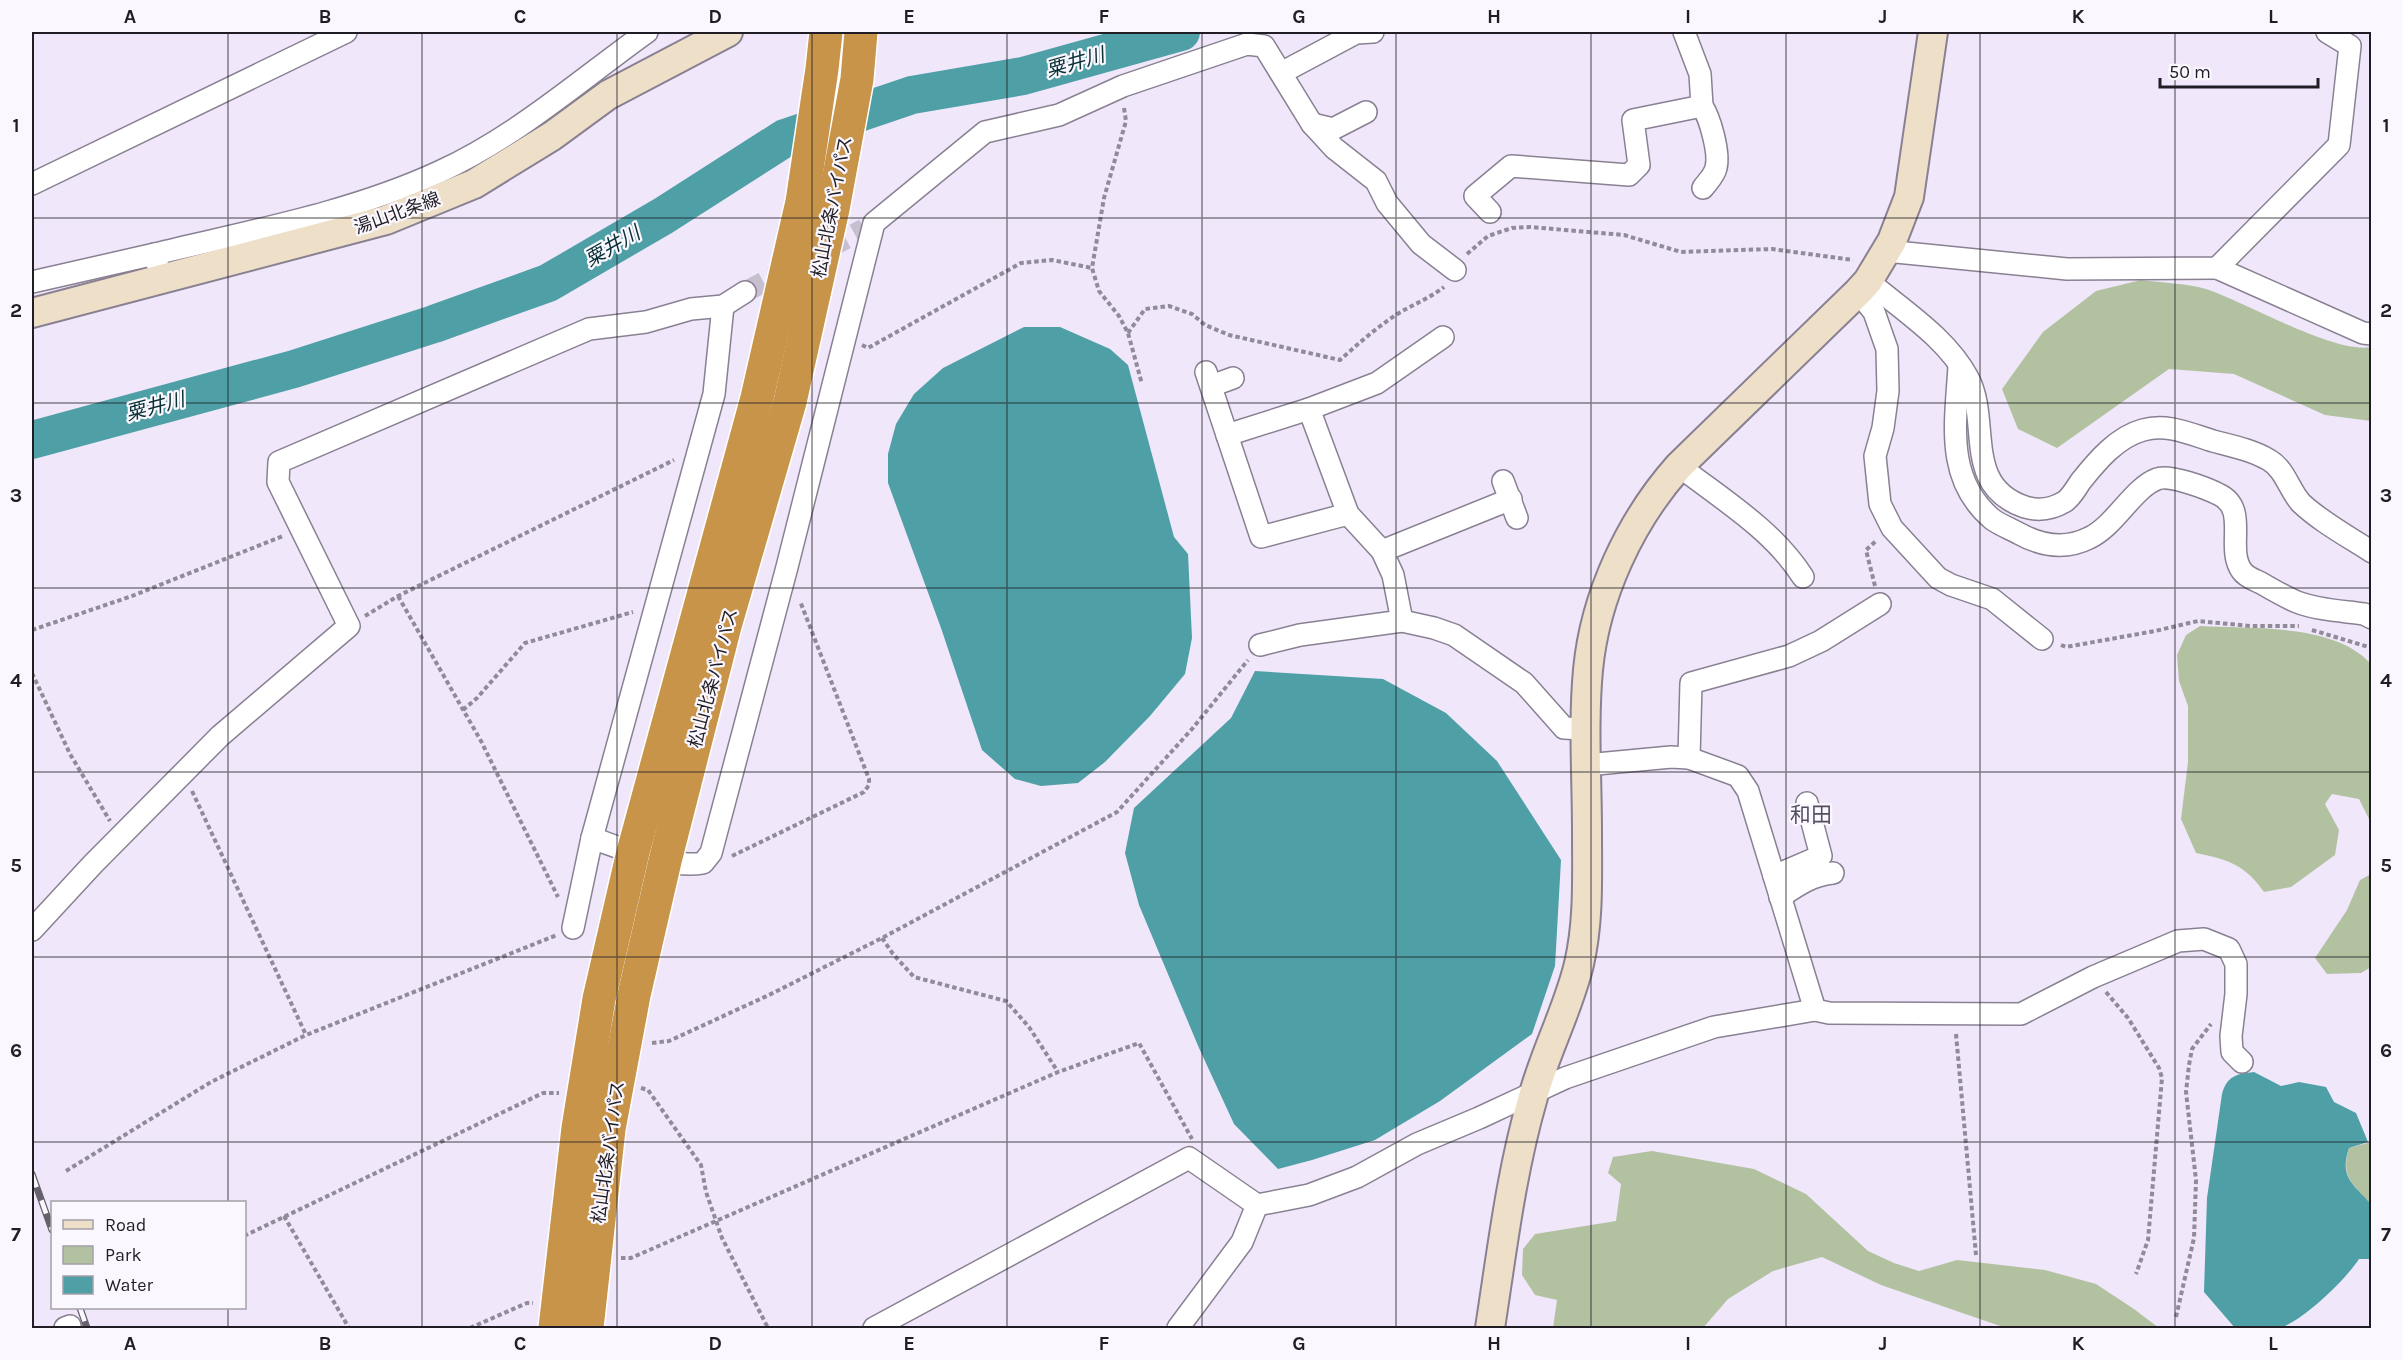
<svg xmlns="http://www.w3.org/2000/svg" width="2403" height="1360" viewBox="0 0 2403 1360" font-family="Karla,'Noto Sans JP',sans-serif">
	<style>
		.green { fill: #b2c2a1 }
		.water { fill: #4e9fa6 }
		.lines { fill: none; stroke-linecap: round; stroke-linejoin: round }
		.river { stroke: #4e9fa6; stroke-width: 38 }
		.street-tunnel { stroke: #c7bfd0; stroke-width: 21; stroke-dasharray: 21 10; stroke-linecap: butt }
		.street-casing { stroke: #898092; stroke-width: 24 }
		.secondary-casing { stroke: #898092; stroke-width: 32 }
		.highway-casing { stroke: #fff; stroke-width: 36 }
		.path { stroke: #918a98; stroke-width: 4; stroke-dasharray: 4.5 3; stroke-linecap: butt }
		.street { stroke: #fff; stroke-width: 21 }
		.secondary { stroke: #eedfc8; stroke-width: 28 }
		.highway { stroke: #c79449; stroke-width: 33 }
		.rail-casing { stroke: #65606b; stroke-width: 7 }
		.rail { stroke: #fbf7ff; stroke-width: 4.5; stroke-dasharray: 14; stroke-linecap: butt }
		.grid { fill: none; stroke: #211d24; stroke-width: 1.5; stroke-opacity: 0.55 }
		.labels { text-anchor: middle; stroke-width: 4.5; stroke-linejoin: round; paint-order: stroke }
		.street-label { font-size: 18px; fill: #211d24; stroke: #fbf7ff }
		.water-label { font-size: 20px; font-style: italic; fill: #073033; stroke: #fbf7ff }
		.quarter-label { font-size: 21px; fill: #564e5f; stroke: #fbf7ff }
		.neatline { fill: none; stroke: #211d24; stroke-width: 2 }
		.grid-label { font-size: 20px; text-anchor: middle; font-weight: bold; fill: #211d24 }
	</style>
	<rect width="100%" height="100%" fill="#f0e7fb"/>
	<!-- green -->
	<g class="green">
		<path d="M2141,280c21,3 45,3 65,9 40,13 127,65 165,58v74l-46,-6 -91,-41 -65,-5 -112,79 -39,-19 -16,-40 41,-57 53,-41z"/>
		<path d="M2200,626c50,3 134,-3 170,37l1,160 -12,-24 -27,-5 -7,10 14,26 -4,25 -44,32 -27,5c-20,-28 -35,-32 -68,-39l-15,-34 7,-57v-56l-9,-25 -2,-26 9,-20z"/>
		<polygon points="2371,874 2371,967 2361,973 2327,974 2315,958 2347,910 2360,880"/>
		<path d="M2371,1142v62c-18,-20 -31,-27 -22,-56z"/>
		<polygon points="1652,1151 1754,1169 1806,1194 1868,1251 1894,1263 1919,1271 1957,1260 2045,1270 2096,1284 2134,1309 2159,1328 2006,1328 1881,1285 1822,1257 1773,1271 1728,1299 1703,1328 1553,1328 1557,1300 1535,1295 1522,1275 1523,1249 1535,1234 1616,1221 1621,1184 1608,1173 1613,1157"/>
	</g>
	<!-- water -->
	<g class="water">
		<polygon points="1024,327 1060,327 1110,349 1128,365 1174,537 1188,554 1192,638 1185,674 1150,716 1105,762 1078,783 1041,786 1015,779 982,750 941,628 888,483 888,454 896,424 914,394 943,368"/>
		<polygon points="1255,671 1383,679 1446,713 1497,761 1561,860 1555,966 1532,1034 1440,1101 1375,1140 1312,1160 1278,1169 1234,1124 1199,1048 1139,905 1125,853 1134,808 1231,718"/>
		<path d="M2254,1072l27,14 18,-4 27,5 8,15 22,11 12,29 -19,6c-10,29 4,36 22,56v55h-12c-13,20 -54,60 -77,68 -13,5 -33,2 -47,1l-31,-36 3,-94 15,-104c5,-18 14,-20 32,-22z"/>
	</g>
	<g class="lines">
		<!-- river -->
		<polyline class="river" points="32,440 294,369 434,324 548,283 663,216 785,138 912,95 1023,76 1181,32"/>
		<!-- street-tunnel -->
		<polyline class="street-tunnel" points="745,292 864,229"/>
		<defs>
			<g id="street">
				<polyline points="1281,73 1356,33 1373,32"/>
				<path d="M1702,106c8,12 18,47 14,62 -2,8 -8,13 -13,20"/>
				<polyline points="1312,124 1333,129 1366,112"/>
				<polyline points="32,184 346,32"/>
				<polyline points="1490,212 1475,196 1511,166 1629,175 1639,165 1633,120 1702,106 1700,74 1684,32"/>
				<polyline points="1886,251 2067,269 2217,268 2339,145 2350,46 2327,32"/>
				<path d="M155,254c95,-23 195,-41 284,-82 77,-35 141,-92 208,-140"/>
				<polyline points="2217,268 2363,333 2372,334"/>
				<path d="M1868,281c34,29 78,56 100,97 23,43 -6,108 57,129 13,4 27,2 39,-5 7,-4 12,-14 17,-21 16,-20 36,-44 62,-51 24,-7 47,4 70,11 19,5 39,9 56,19 16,9 20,30 32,43 20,19 48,34 71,49"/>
				<polyline points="32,282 155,254 158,267"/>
				<polyline points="1858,292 1874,312 1887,349 1888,391 1883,428 1875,456 1880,504 1892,528 1938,578 1951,585 1992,599 2042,639"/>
				<path d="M1959,366c-3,55 -15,112 33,153 8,6 19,10 28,15 22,12 45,16 69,4 26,-12 44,-50 68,-59 12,-5 49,9 61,15 32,14 7,54 24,77 4,6 13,9 19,12 12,7 24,14 36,19 20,8 46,9 67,12l8,4"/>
				<polyline points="1206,372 1261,537 1348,514 1382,551 1393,575 1402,621"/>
				<polyline points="1211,386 1233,378"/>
				<polyline points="1309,409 1348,514"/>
				<polyline points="1227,435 1309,409 1377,383 1443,337"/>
				<path d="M1679,466c44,34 94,64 124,111"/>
				<polyline points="1503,481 1517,518"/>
				<polyline points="1382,551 1511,499"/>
				<polyline points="1260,645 1300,635 1402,621 1434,628 1454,635 1524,683 1564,728 1585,729"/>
				<polyline points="1689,758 1691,683 1789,656 1821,641 1880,604"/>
				<path d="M592,838c32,11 77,31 111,25l8,-10 76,-286 87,-344 111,-91 74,-17 64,-29 124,-42 17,2 48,78 22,24 42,33 11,22 34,41 34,26"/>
				<polyline points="1774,876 1821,856 1807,803"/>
				<path d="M1780,897c18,-12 32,-22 53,-24"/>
				<polyline points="573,928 592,838 714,394 723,306"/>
				<polyline points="32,930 93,864 220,736 349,626 278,482 279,462 589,329 646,322 691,309 723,306 745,292"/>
				<polyline points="1815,1010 1829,1013 2021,1014 2093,977 2178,941 2204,939 2229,949 2236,964 2236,994 2231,1036 2232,1052 2242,1062"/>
				<polyline points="65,1328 70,1326"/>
				<polyline points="874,1328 1189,1158 1257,1205 1309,1195 1357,1177 1417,1144 1479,1118 1565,1078 1714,1027 1815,1010 1748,791 1738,776 1689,758 1671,757 1586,765"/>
				<polyline points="1178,1328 1242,1242 1257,1205"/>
			</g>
			<g id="secondary">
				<polyline points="32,313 386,220 474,184 552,136 608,95 728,32"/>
				<path d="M1490,1328c12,-77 21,-156 43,-231 12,-45 35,-87 46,-133 10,-43 8,-88 8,-131 0,-55 -4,-109 1,-163 7,-74 42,-149 91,-204l179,-174 10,-11 24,-40 17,-44 24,-165"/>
			</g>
			<g id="highway">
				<polyline points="555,1328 578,1128 599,999 633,852 757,398 802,202 822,69 826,32"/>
				<polyline points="587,1328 609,1129 634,995 665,861 725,626 790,402 833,209 857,79 861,32"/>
			</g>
		</defs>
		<!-- street casing -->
		<use href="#street" class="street-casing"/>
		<!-- secondary casing -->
		<use href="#secondary" class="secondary-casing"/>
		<!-- highway casing -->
		<use href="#highway" class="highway-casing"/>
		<!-- path -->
		<g class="path">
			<polyline points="1124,108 1126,121 1104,198 1092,268 1099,291 1119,316 1128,333 1142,384"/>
			<polyline points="1467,254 1488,236 1512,228 1530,227 1624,235 1681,252 1772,249 1853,260"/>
			<path d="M1128,333l17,-24 24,-3 23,8 13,11 24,10 111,25c19,-17 37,-33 59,-47 15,-9 31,-15 45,-26"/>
			<polyline points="862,345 868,348 1021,263 1052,260 1092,268"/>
			<polyline points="1875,586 1866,550 1877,540"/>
			<polyline points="398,596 481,741 558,897"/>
			<polyline points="365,616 398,596 674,460"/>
			<polyline points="32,630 132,596 283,536"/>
			<polyline points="2312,630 2372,648"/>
			<polyline points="2061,645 2066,647 2155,631 2198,621 2250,626 2299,626"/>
			<polyline points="32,673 70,754 110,821"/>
			<polyline points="463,710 477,698 525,643 633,612"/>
			<polyline points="192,791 306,1035"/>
			<polyline points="732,856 864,792 869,785 869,779 800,601"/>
			<polyline points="882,938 893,954 914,977 1006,1001 1029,1027 1058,1072"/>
			<polyline points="2106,992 2128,1018 2159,1068 2162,1078 2148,1240 2136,1274"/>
			<polyline points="1956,1034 1976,1255"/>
			<polyline points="652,1043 669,1041 769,995 882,938 1117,812 1192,729 1248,660"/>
			<polyline points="641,1088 648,1090 701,1165 706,1192 722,1238 768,1328"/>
			<polyline points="66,1171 211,1082 306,1035 557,935"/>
			<polyline points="284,1216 349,1328"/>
			<polyline points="244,1236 543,1093 559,1093"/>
			<polyline points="621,1258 631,1258 1058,1072 1139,1043 1192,1139"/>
			<polyline points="2176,1317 2194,1238 2196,1180 2186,1092 2189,1065 2192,1049 2211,1024"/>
			<polyline points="470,1328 527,1303 533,1303"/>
		</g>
		<!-- street -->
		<use href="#street" class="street"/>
		<!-- secondary -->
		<use href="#secondary" class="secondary"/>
		<!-- highway -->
		<use href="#highway" class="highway"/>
		<defs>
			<g id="rail">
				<polyline points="32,1174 52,1230"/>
				<polyline points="80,1308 87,1328"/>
			</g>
		</defs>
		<!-- rail casing -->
		<use href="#rail" class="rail-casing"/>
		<!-- rail -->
		<use href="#rail" class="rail"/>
	</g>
	<!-- grid -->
	<path class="grid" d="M228,32v1170M422,32v1296M617,32v1296M812,32v1296M1007,32v1296M1202,32v1296M1396,32v1296M1591,32v1296M1786,32v1296M1980,32v1296M2175,32v1296M32,218h2340M32,403h2340M32,588h2340M32,772h2340M32,957h2340M32,1142h2340M228,1308v20"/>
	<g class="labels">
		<!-- street labels -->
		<g class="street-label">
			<text transform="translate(832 207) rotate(-79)" y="6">松山北条バイパス</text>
			<text transform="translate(397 213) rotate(-20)" y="6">湯山北条線</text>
			<text transform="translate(713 678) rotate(-75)" y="6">松山北条バイパス</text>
			<text transform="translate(608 1152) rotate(-82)" y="6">松山北条バイパス</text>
		</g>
		<!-- water labels -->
		<g class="water-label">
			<text transform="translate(1075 62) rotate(-16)" y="7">粟井川</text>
			<text transform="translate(612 246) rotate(-30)" y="7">粟井川</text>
			<text transform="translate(155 406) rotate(-15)" y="7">粟井川</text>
		</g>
		<!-- quarter labels -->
		<g class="quarter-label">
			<text x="1811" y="822">和田</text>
		</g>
	</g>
	<!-- border -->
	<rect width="2403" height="1360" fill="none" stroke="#fbf7ff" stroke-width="66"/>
	<!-- legend -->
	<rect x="51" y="1201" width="195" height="108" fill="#fbf7ff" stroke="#a4a0a7" stroke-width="1.5"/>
	<rect x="63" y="1220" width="30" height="9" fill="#eedfc8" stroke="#a4a0a7" stroke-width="1.5"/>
	<text x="105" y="1231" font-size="18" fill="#211d24">Road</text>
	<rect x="63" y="1246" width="30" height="18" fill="#b2c2a1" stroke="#a4a0a7" stroke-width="1.5"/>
	<text x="105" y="1261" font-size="18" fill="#211d24">Park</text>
	<rect x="63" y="1276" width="30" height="18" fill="#4e9fa6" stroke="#a4a0a7" stroke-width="1.5"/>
	<text x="105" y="1291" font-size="18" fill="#211d24">Water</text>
	<!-- scale -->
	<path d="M2160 78v9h158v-9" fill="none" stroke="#211d24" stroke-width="3"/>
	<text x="2169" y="78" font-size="18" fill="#211d24" stroke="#fbf7ff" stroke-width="4.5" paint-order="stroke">50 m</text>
	<rect x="33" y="33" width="2337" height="1294" class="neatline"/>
	<g class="grid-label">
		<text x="130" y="23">A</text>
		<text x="325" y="23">B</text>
		<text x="520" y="23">C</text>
		<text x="715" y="23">D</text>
		<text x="909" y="23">E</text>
		<text x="1104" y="23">F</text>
		<text x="1299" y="23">G</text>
		<text x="1494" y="23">H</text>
		<text x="1688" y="23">I</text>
		<text x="1883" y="23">J</text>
		<text x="2078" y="23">K</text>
		<text x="2273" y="23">L</text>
		<text x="16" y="132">1</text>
		<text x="2386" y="132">1</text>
		<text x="16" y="317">2</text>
		<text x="2386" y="317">2</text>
		<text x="16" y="502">3</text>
		<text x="2386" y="502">3</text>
		<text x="16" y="687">4</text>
		<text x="2386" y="687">4</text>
		<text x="16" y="872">5</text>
		<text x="2386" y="872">5</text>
		<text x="16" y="1057">6</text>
		<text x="2386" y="1057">6</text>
		<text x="16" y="1241">7</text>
		<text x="2386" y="1241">7</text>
		<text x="130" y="1350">A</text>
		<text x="325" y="1350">B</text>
		<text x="520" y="1350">C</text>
		<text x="715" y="1350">D</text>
		<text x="909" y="1350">E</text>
		<text x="1104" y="1350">F</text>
		<text x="1299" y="1350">G</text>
		<text x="1494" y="1350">H</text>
		<text x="1688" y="1350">I</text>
		<text x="1883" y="1350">J</text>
		<text x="2078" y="1350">K</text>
		<text x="2273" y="1350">L</text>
	</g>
</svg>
